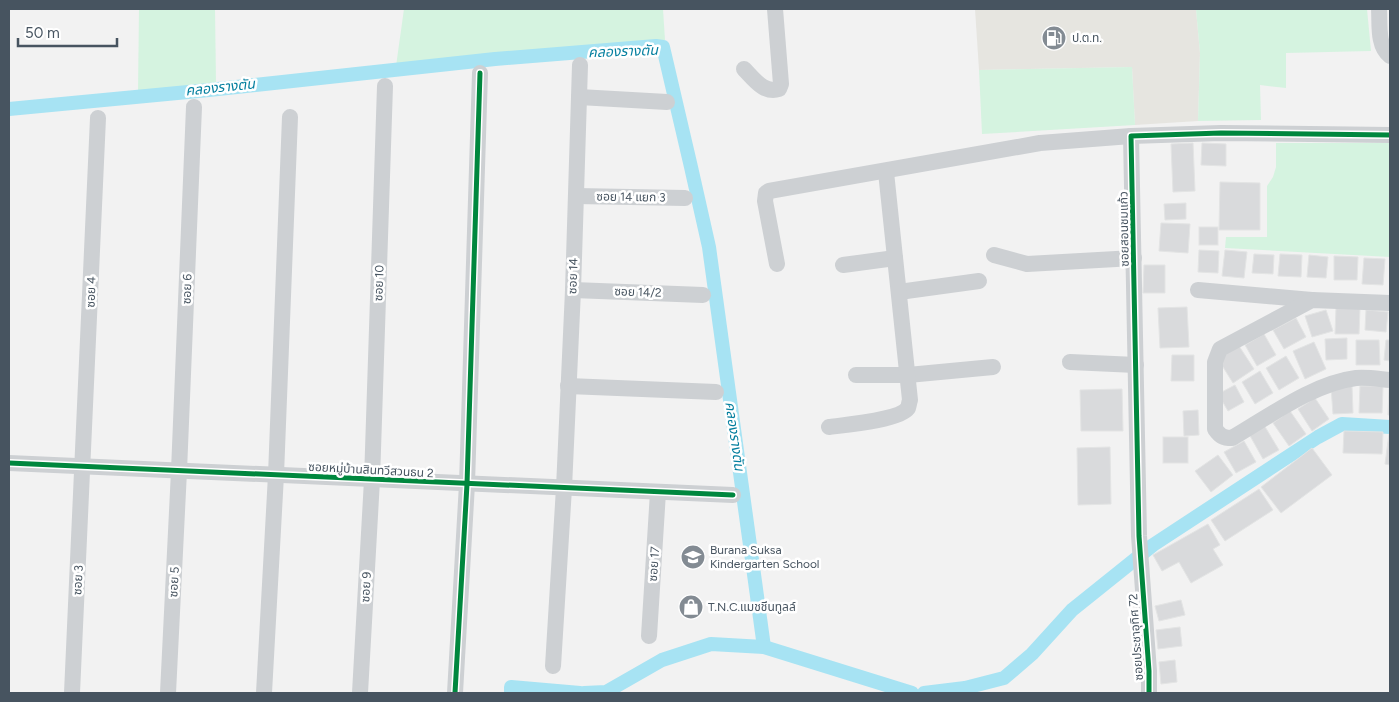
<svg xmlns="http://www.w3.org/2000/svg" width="1399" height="702" viewBox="0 0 1399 702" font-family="Figtree,'Noto Sans Thai',sans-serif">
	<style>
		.commercial { fill: #e6e5e0 }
		.green { fill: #d5f3e0 }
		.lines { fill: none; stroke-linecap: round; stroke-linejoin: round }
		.canal { stroke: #a7e3f3; stroke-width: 14 }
		.building { fill: #d9dadc; stroke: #e3e4e4 }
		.street { stroke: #cdd0d3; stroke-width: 16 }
		.cycleway-casing { stroke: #fff; stroke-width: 8 }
		.cycleway { stroke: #00873e; stroke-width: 5 }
		.labels { text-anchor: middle; stroke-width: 5; stroke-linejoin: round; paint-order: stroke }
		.poi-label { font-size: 12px; fill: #475460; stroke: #fff; text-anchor: start }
		.street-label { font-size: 12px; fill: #475460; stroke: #fff }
		.water-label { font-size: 14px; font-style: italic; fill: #047f9f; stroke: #fff }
	</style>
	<rect width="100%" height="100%" fill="#f2f2f2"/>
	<!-- commercial -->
	<polygon class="commercial" points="975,9 1196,9 1200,53 1198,121 1135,125 1132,67 979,70"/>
	<!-- green -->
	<g class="green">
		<polygon points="139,9 215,9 216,83 138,91"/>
		<polygon points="404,9 663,9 665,40 481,56 396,66"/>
		<polygon points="1196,9 1367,9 1371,51 1286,53 1286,88 1260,85 1261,120 1198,121 1200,53"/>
		<polygon points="1132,67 1135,125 982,134 979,70"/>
		<polygon points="1276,143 1390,143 1390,257 1225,248 1226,237 1267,237 1267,186 1273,177 1276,167"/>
	</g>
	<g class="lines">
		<!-- canal -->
		<g class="canal">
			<polyline points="9,109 209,90 495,59 656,46 663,47 691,167 709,247 764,647"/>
			<polyline points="511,693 511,687 580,693"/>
			<polyline points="584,693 606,692 662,660 711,644 764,647 912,693"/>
			<polyline points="924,693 965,688 1004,678 1032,654 1072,610 1153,545 1318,437 1342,424 1390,427"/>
		</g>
	</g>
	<!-- building -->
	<g class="building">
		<polygon points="1193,143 1195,191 1173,192 1171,144"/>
		<polygon points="1202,143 1226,144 1226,166 1201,165"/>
		<polygon points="1220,182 1260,183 1260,230 1219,230"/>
		<polygon points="1186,203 1186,219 1165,220 1164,204"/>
		<polygon points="1161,223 1190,224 1188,253 1159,251"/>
		<rect x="1199" y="227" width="19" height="18"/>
		<polygon points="1199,250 1219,251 1218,273 1198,272"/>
		<polygon points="1225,250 1247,252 1244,278 1222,276"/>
		<polygon points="1254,254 1274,255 1273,274 1252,273"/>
		<polygon points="1280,254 1302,255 1301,277 1278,276"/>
		<polygon points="1309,255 1328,257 1326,278 1307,277"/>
		<polygon points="1334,256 1358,257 1357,280 1334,280"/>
		<polygon points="1364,258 1385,259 1383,285 1362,284"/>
		<polygon points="1144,265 1165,265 1165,293 1143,293"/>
		<polygon points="1187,307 1189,347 1160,348 1158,308"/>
		<polygon points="1336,308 1360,308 1359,334 1335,334"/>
		<polygon points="1326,310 1333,331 1312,337 1305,316"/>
		<polygon points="1366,310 1388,312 1386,332 1365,330"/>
		<polygon points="1296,318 1306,337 1284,349 1273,330"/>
		<polygon points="1264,334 1276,355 1257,366 1245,345"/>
		<polygon points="1347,338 1347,359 1326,360 1325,339"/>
		<polygon points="1356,340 1379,340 1380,365 1356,365"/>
		<polygon points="1386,340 1390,340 1390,361 1384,360"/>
		<polygon points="1314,342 1326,369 1305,379 1293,351"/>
		<polygon points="1239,346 1254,369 1233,383 1218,359"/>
		<polygon points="1172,355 1194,355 1194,381 1171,381"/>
		<polygon points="1286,356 1299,378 1279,390 1266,368"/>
		<polygon points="1260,371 1273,393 1255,404 1242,382"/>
		<polygon points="1235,385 1244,402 1228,411 1218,394"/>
		<polygon points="1352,386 1353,413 1333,414 1331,387"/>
		<polygon points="1360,386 1383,386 1382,413 1359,413"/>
		<polygon points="1389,388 1390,388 1390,415 1388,415"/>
		<polygon points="1122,389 1123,431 1081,431 1080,390"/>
		<polygon points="1315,398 1329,419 1312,431 1298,409"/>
		<polygon points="1198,410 1199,435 1184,436 1183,411"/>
		<polygon points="1290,411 1306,434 1289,446 1273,423"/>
		<polygon points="1264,425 1279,450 1263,459 1249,434"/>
		<polygon points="1344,431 1383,432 1382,454 1343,453"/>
		<polygon points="1389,434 1390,434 1390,465 1385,464"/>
		<rect x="1163" y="437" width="25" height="26"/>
		<polygon points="1244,441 1256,462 1236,473 1224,452"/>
		<polygon points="1110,447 1111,504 1078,505 1077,448"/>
		<polygon points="1312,448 1332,475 1281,513 1261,487"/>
		<polygon points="1218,455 1233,475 1211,492 1195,471"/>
		<polygon points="1259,489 1273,510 1225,541 1211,520"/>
		<polygon points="1208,524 1220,545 1213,549 1223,565 1191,583 1179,562 1162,571 1153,555"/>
		<polygon points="1181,600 1185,615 1159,621 1155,606"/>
		<polygon points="1180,627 1182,646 1158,649 1156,630"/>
		<polygon points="1175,660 1177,682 1161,684 1159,662"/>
	</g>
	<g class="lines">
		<!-- street -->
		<g class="street">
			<path d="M1379,9c1,15 -2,37 11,47"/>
			<path d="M744,69c10,10 20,25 35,20l2,-5 -6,-75"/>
			<polyline points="579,97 667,102"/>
			<polyline points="576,196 685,198"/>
			<polyline points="994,255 1027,264 1134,258"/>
			<polyline points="777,264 765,201 766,193 769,191 1040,143 1131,136"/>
			<polyline points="843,265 895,258"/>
			<polyline points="573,290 703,295"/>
			<polyline points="1198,290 1312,300"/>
			<polyline points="899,292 979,281"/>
			<path d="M1390,303l-78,-3 -92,49 -5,13v67c5,7 8,9 17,9 36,-21 82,-55 124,-60 11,-1 23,1 34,2"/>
			<polyline points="1070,362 1136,365"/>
			<polyline points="856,375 908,375 993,367"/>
			<polyline points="568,386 716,392"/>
			<path d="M829,427c15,-2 71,-7 79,-19 1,-3 1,-5 2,-8l-24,-228"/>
			<polyline points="9,463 733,495"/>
			<polyline points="649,636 658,492"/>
			<polyline points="553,666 564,488 573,290 580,65"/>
			<polyline points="72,693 98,118"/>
			<polyline points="168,693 179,471 194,107"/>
			<polyline points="264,693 276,475 290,117"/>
			<polyline points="360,693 372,480 385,86"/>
			<polyline points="455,693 467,484 480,73"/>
			<polyline points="1149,693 1149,671 1139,536 1131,136 1221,133 1390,135"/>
		</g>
		<defs>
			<g id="cycleway">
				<polyline points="9,463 733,495"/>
				<polyline points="455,693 467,484 480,73"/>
				<polyline points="1149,693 1149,671 1139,536 1131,136 1221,133 1390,135"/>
			</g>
		</defs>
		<!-- cycleway casing -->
		<use href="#cycleway" class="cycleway-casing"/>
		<!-- cycleway -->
		<use href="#cycleway" class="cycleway"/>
	</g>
	<!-- icons -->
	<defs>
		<symbol id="fuel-disc" viewBox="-11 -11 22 22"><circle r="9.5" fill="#838b93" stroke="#fff"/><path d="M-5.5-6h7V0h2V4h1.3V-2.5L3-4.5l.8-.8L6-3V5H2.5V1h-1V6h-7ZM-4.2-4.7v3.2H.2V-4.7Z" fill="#fff"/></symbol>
		<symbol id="school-disc" viewBox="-11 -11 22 22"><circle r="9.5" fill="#838b93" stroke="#fff"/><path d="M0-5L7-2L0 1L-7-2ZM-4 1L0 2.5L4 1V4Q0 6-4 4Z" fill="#fff"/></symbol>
		<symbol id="shop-disc" viewBox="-11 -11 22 22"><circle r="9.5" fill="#838b93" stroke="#fff"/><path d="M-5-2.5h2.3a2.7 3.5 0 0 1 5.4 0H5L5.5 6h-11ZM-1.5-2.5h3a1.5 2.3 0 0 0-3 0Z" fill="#fff"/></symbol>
	</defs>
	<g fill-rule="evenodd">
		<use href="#fuel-disc" x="1040" y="24" width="28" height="28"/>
		<use href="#school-disc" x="679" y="543" width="28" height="28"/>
		<use href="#shop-disc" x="677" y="593" width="28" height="28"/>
	</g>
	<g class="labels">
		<!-- poi labels -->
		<g class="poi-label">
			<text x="1072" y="42">ป.ต.ท.</text>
			<text x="710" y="554">Burana Suksa<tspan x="710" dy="14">Kindergarten School</tspan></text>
			<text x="708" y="611">T.N.C.แมชชีนทูลล์</text>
		</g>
		<!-- street labels -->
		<g class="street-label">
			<text transform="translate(631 197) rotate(1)" y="4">ซอย 14 แยก 3</text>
			<text transform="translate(1124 229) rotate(-91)" y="4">ซอยสอนชมแก้ว</text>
			<text transform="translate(573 276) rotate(-88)" y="4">ซอย 14</text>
			<text transform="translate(379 283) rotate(-88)" y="4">ซอย 10</text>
			<text transform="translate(187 289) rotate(-88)" y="4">ซอย 6</text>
			<text transform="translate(91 292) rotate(-88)" y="4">ซอย 4</text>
			<text transform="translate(638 292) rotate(2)" y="4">ซอย 14/2</text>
			<text transform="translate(371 470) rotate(3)" y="4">ซอยหมู่บ้านสินทวีสวนธน 2</text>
			<text transform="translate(654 564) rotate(-86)" y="4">ซอย 17</text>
			<text transform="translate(78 580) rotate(-87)" y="4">ซอย 3</text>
			<text transform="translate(174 582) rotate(-87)" y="4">ซอย 5</text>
			<text transform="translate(366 587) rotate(-87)" y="4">ซอย 9</text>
			<text transform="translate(1136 637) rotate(-94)" y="4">ซอยประชาอุทิศ 72</text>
		</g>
		<!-- water labels -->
		<g class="water-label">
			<text transform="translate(623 51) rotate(-2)" y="5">คลองรางตัน</text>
			<text transform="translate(220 87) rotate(-6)" y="5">คลองรางตัน</text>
			<text transform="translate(735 436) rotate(82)" y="5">คลองรางตัน</text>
		</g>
	</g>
	<!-- border -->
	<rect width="1399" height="702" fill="none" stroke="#475460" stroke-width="20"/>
	<!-- scale -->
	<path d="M18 38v8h99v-8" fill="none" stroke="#475460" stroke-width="2.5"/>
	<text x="25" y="38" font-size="15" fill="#475460" stroke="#ffffff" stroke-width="4" paint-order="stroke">50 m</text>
</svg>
